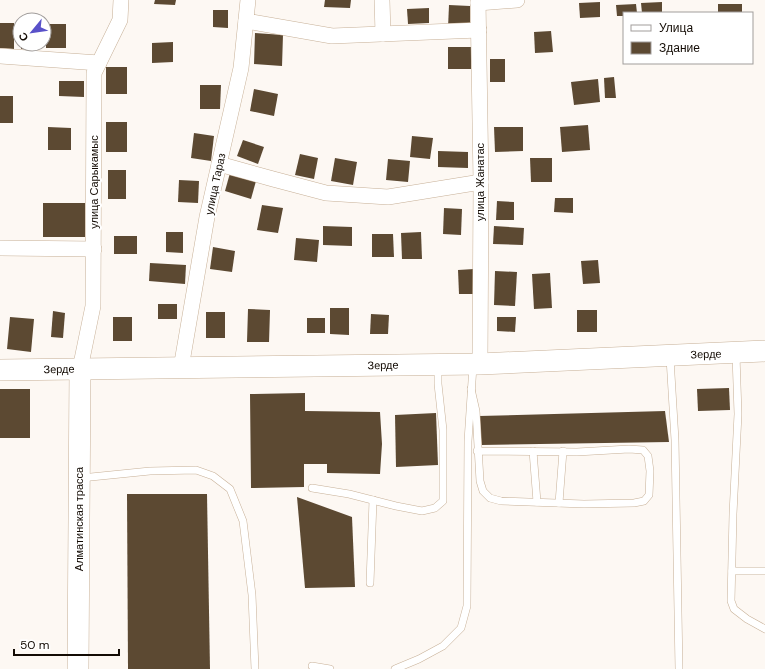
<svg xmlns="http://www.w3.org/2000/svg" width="765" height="669" viewBox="0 0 765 669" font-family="'DM Sans',sans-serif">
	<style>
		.building { fill: #5c4932 }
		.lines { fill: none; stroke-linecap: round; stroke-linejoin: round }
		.lane-casing { stroke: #c7b097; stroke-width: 8 }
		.street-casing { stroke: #c7b097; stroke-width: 16 }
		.secondary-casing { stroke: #c7b097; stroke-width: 22 }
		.lane { stroke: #fff; stroke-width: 7 }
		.street { stroke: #fff; stroke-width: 15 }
		.secondary { stroke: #fff; stroke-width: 21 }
		.labels { text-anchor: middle; stroke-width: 4; stroke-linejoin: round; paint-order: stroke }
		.street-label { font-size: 11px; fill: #130b04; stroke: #fff }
	</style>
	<rect width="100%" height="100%" fill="#fdf8f3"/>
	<!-- building -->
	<g class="building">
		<polygon points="155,0 176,0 175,5 154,4"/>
		<polygon points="325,0 351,0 350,8 324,7"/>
		<polygon points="600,2 600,17 580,18 579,3"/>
		<polygon points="662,2 662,13 642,13 641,3"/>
		<polygon points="636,4 637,13 624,13 624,16 617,16 616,5"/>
		<rect x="718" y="4" width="24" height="9"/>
		<polygon points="449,5 470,6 470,28 448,28"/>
		<polygon points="429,8 429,23 408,24 407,9"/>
		<polygon points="213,10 228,10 228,28 213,27"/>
		<polygon points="0,23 14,23 14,49 0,48"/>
		<rect x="46" y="24" width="20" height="24"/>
		<polygon points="551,31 553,52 535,53 534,32"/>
		<polygon points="255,33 283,35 282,66 254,64"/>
		<polygon points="173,42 173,62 152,63 152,43"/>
		<polygon points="21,44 35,44 35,50 21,49"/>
		<rect x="448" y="47" width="23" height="22"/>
		<rect x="490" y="59" width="15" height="23"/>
		<rect x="106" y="67" width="21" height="27"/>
		<polygon points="614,77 616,98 605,98 604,78"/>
		<polygon points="598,79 600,102 574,105 571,82"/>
		<polygon points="59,81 84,81 84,97 59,96"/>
		<polygon points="200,85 221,85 220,109 200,109"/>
		<polygon points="254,89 278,94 274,116 250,111"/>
		<rect x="0" y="96" width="13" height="27"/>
		<rect x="106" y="122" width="21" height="30"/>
		<polygon points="588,125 590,150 562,152 560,127"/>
		<polygon points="48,127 71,128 71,150 48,150"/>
		<polygon points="494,127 523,127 523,151 495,152"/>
		<polygon points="194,133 214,136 211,161 191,158"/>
		<polygon points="412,136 433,138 430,159 410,157"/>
		<polygon points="243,140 264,147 258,164 237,156"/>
		<polygon points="438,151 468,152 468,168 438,167"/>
		<polygon points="300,154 318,158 314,179 295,175"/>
		<polygon points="335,158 357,162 353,185 331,181"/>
		<polygon points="530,158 552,158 552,182 531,182"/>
		<polygon points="388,159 410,161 408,182 386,180"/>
		<rect x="108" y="170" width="18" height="29"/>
		<polygon points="230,173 256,181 251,199 225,191"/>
		<polygon points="179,180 199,181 198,203 178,202"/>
		<polygon points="555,198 573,198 573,213 554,212"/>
		<polygon points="497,201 514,202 514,220 496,220"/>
		<rect x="43" y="203" width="42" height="34"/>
		<polygon points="262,205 283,208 278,233 257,230"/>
		<polygon points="444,208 462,209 461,235 443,234"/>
		<polygon points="323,226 352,227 352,246 323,245"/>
		<polygon points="494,226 524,228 523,245 493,244"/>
		<polygon points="166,232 183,232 183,253 166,252"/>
		<polygon points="421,232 422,259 402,259 401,233"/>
		<polygon points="372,234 393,234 394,257 372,257"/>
		<rect x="114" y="236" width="23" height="18"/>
		<polygon points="296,238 319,240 317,262 294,260"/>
		<polygon points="213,247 235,251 232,272 210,269"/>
		<polygon points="598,260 600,283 583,284 581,261"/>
		<polygon points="150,263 186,265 185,284 149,281"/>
		<polygon points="474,269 475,294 459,294 458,270"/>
		<polygon points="495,271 517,272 515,306 494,305"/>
		<polygon points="550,273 552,308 534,309 532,274"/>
		<rect x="158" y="304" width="19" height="15"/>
		<polygon points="330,308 349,308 349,335 330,334"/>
		<polygon points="248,309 270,310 269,342 247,342"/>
		<rect x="577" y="310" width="20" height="22"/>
		<polygon points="53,311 65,313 63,338 51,337"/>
		<rect x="206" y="312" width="19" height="26"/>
		<polygon points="371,314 389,315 388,334 370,334"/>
		<polygon points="10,317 34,319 31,352 7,349"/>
		<rect x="113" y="317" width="19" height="24"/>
		<polygon points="497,317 516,317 515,332 497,331"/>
		<rect x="307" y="318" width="18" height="15"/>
		<polygon points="729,388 730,410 698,411 697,389"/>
		<rect x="0" y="389" width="30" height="49"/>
		<polygon points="305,393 305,411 380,412 382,444 380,474 327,473 327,464 304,464 304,487 251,488 250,394"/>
		<polygon points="665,411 669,442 481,445 479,416"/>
		<polygon points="436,413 438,465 396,467 395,415"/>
		<polygon points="127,494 207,494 210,669 128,669"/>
		<polygon points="297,497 352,517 355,587 305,588"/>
	</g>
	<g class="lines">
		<defs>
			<g id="lane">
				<polyline points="736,355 738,414 733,514 731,601 734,609 747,619 765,629"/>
				<polyline points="670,358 675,440 679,669"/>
				<polyline points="471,389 476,411 480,481 483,491 490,498 501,501 584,504 634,503 644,501 649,495 650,471 648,456 643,450 629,449 577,452 477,451"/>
				<polyline points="533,451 537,502"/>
				<polyline points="81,478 150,471 196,470 213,476 230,489 243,521 252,595 255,669"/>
				<polyline points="312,488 349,494 396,506 422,511 435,508 443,501 443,430 438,384 438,367"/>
				<polyline points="559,503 563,451"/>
				<polyline points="732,571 765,571"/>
				<polyline points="370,583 373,500"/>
				<polyline points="312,666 330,669"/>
				<polyline points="395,669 419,659 443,646 461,628 467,606 468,441 473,366"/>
			</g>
			<g id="street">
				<polyline points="382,0 383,34"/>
				<polyline points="478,0 481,182 480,364"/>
				<polyline points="478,3 517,0"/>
				<polyline points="246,21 332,36 479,30"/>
				<polyline points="0,56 99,63"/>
				<polyline points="219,164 273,179 326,193 388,197 481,182"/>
				<polyline points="0,248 94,249"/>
				<polyline points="181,368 207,217 241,68 248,0"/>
				<polyline points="80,369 93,306 94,73 120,20 121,0"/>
			</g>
			<g id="secondary">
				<polyline points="0,370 480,364 765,351"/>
				<polyline points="78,669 80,369"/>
			</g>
		</defs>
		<!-- lane casing -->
		<use href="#lane" class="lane-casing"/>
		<!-- street casing -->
		<use href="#street" class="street-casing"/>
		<!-- secondary casing -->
		<use href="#secondary" class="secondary-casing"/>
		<!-- lane -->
		<use href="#lane" class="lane"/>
		<!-- street -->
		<use href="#street" class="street"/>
		<!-- secondary -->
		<use href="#secondary" class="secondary"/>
	</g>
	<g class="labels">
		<!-- street labels -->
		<g class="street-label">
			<text transform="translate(94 182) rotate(-90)" y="4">улица Сарыкамыс</text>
			<text transform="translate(480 182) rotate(-90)" y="4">улица Жанатас</text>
			<text transform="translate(215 184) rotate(-78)" y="4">улица Тараз</text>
			<text transform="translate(706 354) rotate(-2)" y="4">Зерде</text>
			<text transform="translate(383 365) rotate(-1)" y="4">Зерде</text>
			<text transform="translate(59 369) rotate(-1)" y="4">Зерде</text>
			<text transform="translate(79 519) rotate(-90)" y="4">Алматинская трасса</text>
		</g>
	</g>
	<!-- legend -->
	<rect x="623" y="12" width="130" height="52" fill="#ffffff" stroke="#a19d9b"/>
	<rect x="631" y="25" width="20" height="6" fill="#ffffff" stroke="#a19d9b"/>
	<text x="659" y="32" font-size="12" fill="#130b04">Улица</text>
	<rect x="631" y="42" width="20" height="12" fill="#5c4932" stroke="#a19d9b"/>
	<text x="659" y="52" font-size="12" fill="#130b04">Здание</text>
	<!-- north arrow -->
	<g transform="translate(32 32) rotate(241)"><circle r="19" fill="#ffffff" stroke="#a19d9b"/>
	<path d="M0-3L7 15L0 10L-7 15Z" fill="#5951c9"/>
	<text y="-6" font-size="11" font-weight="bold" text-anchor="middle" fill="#130b04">С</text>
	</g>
	<!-- scale -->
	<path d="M14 649v6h105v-6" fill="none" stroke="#130b04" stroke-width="2"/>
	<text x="20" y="649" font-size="12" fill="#130b04" stroke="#ffffff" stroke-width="3" paint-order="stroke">50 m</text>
</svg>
